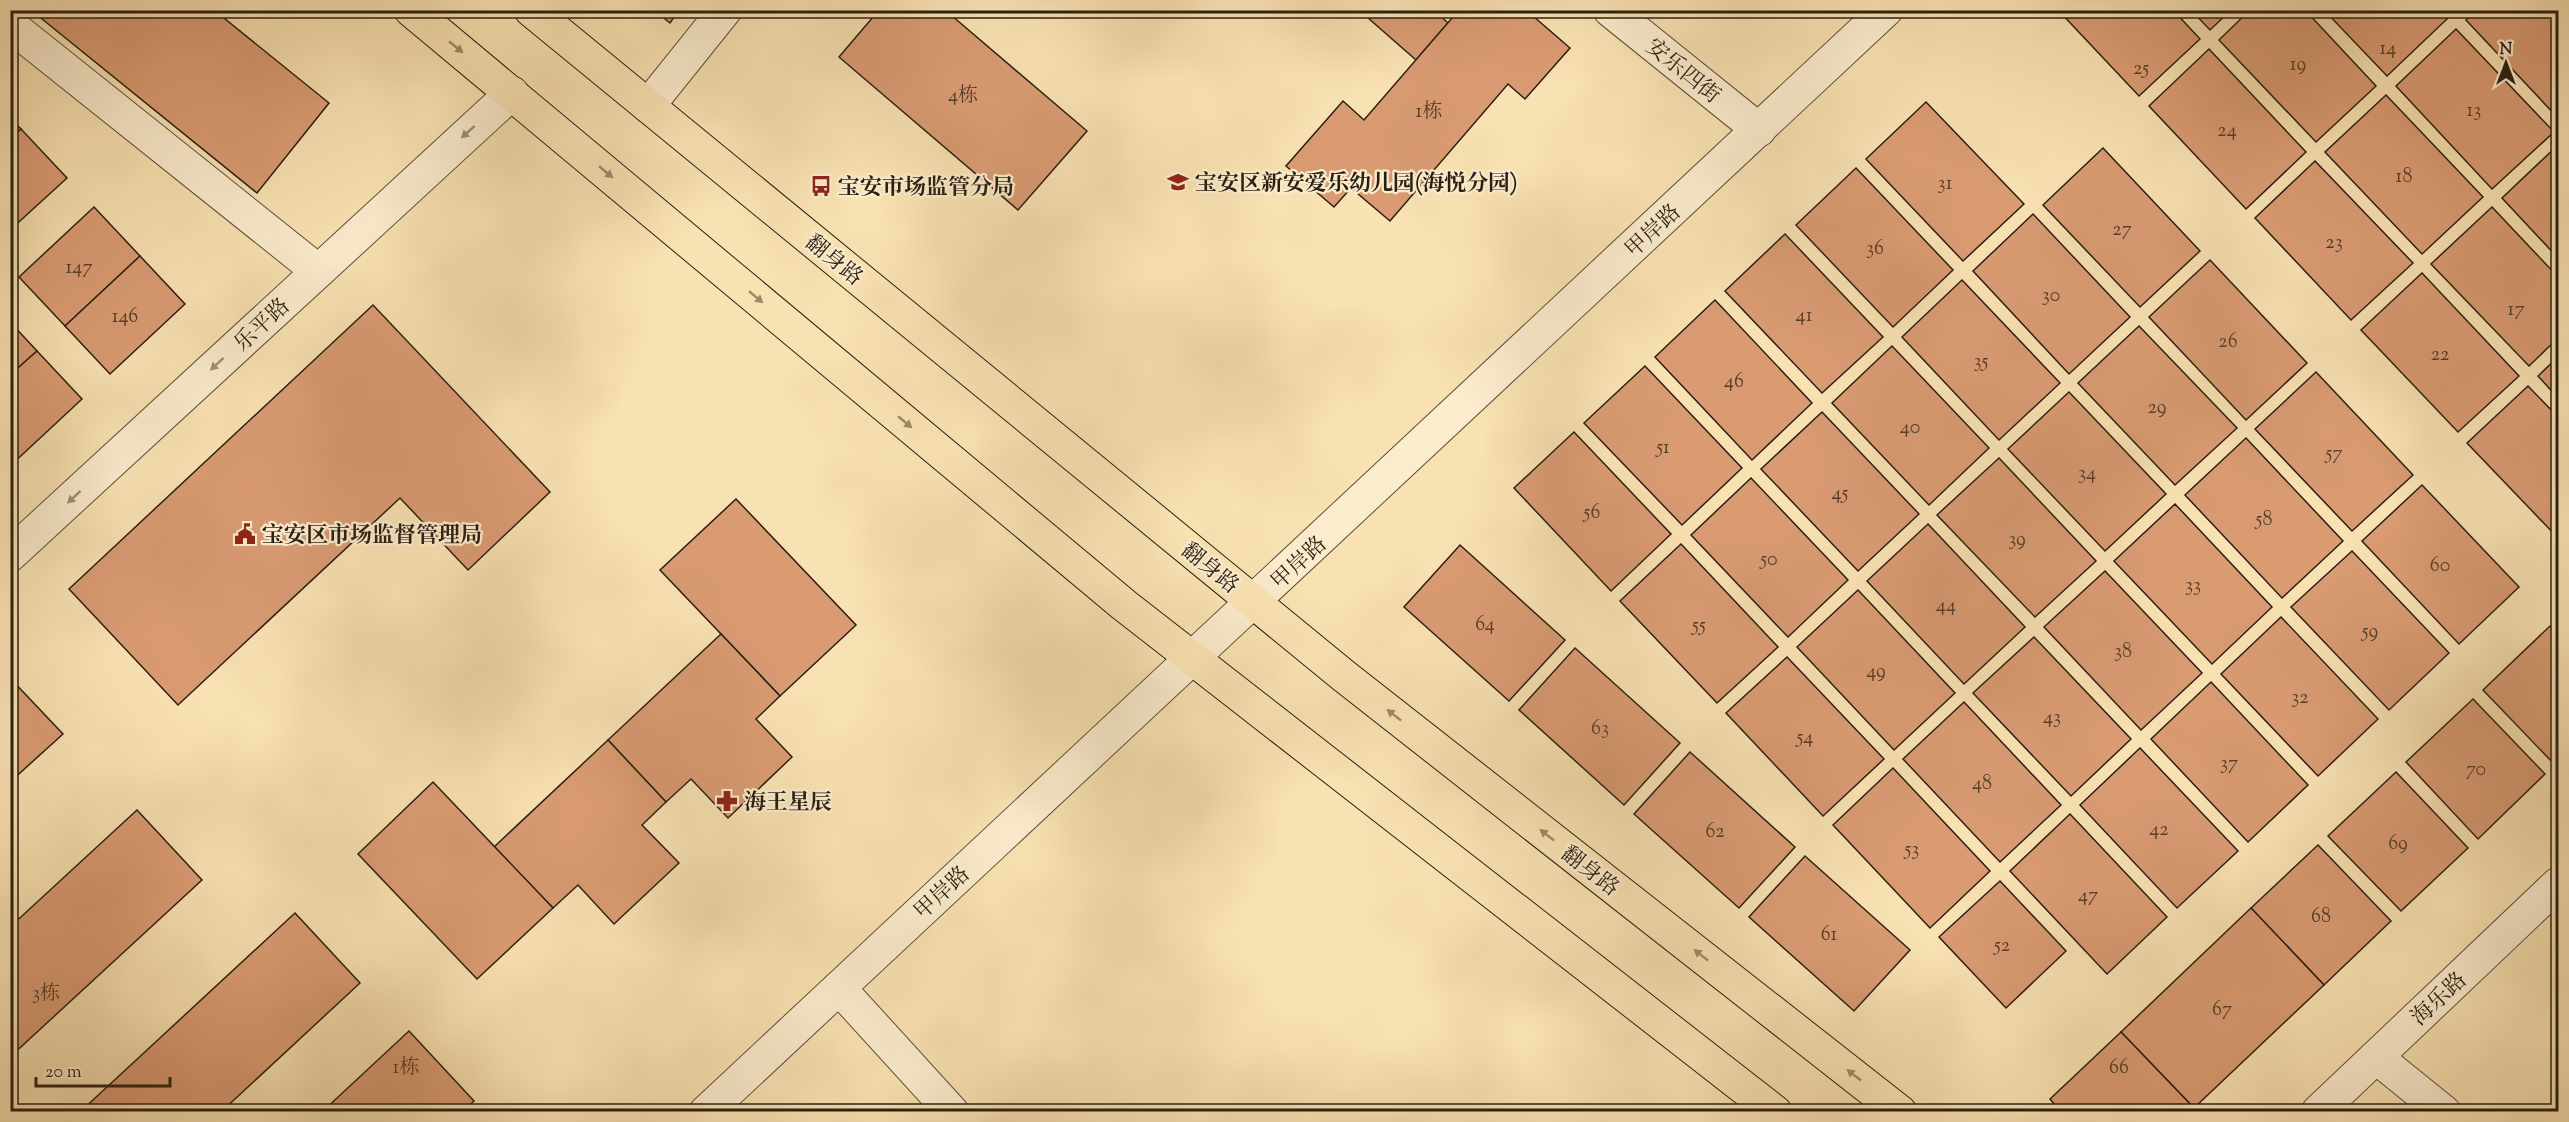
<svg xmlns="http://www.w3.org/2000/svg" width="2569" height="1122" viewBox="0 0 2569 1122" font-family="'Sorts Mill Goudy','Noto Serif SC',serif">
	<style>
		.building { fill: #da9b73; stroke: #2a1f13; stroke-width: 1.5 }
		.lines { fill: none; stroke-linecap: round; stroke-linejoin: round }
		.minor-casing { stroke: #5e503b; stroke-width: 35 }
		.major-casing { stroke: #2a1f13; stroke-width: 35 }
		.minor { stroke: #fbeccd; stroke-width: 33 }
		.major { stroke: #f9e2b2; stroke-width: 33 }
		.oneway { fill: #9c8a6a }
		.oneway2 { fill: #9d9079 }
		.labels { text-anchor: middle; stroke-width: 4.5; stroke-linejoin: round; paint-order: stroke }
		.number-label { font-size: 20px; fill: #563e2b }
		.street-label { font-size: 22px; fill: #2a1f13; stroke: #fbeccd }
		.poi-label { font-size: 22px; font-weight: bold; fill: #2a1f13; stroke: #fbeccd; text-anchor: start }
	</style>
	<rect width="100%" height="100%" fill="#f9e2b2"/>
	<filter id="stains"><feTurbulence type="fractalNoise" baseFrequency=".00333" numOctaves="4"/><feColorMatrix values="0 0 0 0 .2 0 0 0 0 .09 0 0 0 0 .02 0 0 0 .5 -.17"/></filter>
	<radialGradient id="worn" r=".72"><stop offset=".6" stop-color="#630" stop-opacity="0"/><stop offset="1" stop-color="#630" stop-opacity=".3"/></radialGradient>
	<!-- building -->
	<g class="building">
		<polygon points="31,10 214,10 329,103 257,193"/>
		<polygon points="654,10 679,10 670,23"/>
		<polygon points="879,10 955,10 951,15 1087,131 1018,210 839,57"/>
		<polygon points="1359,10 1434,10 1448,23 1416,60"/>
		<polygon points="1459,10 1526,10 1570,48 1525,99 1508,84 1390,221 1351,188 1334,207 1286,166 1343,101 1364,120"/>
		<polygon points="2058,10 2173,10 2200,39 2139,96"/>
		<polygon points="2191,10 2231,10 2210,30"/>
		<polygon points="2250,10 2305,10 2376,86 2316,142 2219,40"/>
		<polygon points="2324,10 2439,10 2447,19 2387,76"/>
		<polygon points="2476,10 2558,10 2558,118 2466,20"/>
		<polygon points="2456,29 2554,132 2492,189 2396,86"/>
		<polygon points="2209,49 2306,152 2246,209 2149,106"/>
		<polygon points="2386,95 2483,197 2422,254 2325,152"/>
		<polygon points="1926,102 2024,204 1963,261 1866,159"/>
		<polygon points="10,118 21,129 10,139"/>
		<polygon points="21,129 67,178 10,230 10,139"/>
		<polygon points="2558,145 2558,258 2502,198"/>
		<polygon points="2103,148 2200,251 2140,307 2043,205"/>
		<polygon points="2315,161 2413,263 2351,320 2255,218"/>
		<polygon points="1856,168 1953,270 1893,327 1796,225"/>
		<polygon points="94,207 140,256 65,326 19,277"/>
		<polygon points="2492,207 2558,277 2558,338 2529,366 2431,264"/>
		<polygon points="2033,214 2130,317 2069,374 1973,271"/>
		<polygon points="1785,234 1883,337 1822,393 1725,291"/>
		<polygon points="140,256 185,304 110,374 65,326"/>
		<polygon points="2210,260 2307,363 2246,420 2149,317"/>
		<polygon points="2422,273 2519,376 2458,432 2361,330"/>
		<polygon points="1962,280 2060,383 1999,440 1902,337"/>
		<polygon points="1715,300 1812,403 1752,460 1655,357"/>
		<polygon points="373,305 550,492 468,570 400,498 178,705 69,589"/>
		<polygon points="10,322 37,351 10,375"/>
		<polygon points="2139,326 2237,428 2175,485 2078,383"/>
		<polygon points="1892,346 1989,448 1929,505 1832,403"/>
		<polygon points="37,351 82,399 10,466 10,375"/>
		<polygon points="2558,357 2558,398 2538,376"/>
		<polygon points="1645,366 1742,468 1682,525 1584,423"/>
		<polygon points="2316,372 2413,475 2352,531 2255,429"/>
		<polygon points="2528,386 2558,417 2558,538 2467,443"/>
		<polygon points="2069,392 2166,494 2105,551 2008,449"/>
		<polygon points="1822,412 1919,514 1858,571 1761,469"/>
		<polygon points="1574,432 1671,534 1611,591 1514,488"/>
		<polygon points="2246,438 2343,541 2282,598 2185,495"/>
		<polygon points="1999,458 2096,561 2035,617 1937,515"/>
		<polygon points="1751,478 1848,580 1788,637 1691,535"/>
		<polygon points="2422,485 2519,587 2459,644 2362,541"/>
		<polygon points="736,499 856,625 780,696 660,570"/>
		<polygon points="2175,504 2272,607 2212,664 2114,561"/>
		<polygon points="1928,524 2025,627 1964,684 1867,581"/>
		<polygon points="1681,544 1778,647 1717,703 1620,601"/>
		<polygon points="1460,545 1565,640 1509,701 1404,607"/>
		<polygon points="2352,551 2449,653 2389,710 2291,607"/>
		<polygon points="2105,571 2202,673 2141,730 2044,627"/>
		<polygon points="1858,590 1955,693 1894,750 1797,647"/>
		<polygon points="2281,617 2378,719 2318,776 2221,674"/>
		<polygon points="2550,626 2558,635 2558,762 2555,765 2483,690"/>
		<polygon points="721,634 780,696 756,719 792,757 728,818 691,779 666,802 608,740"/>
		<polygon points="2034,637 2131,739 2071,796 1973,693"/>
		<polygon points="1575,648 1680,743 1624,805 1519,710"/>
		<polygon points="1787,657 1884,759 1823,816 1726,713"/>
		<polygon points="10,678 63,734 10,782"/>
		<polygon points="2211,682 2308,785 2248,842 2151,739"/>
		<polygon points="2473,699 2545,774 2478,839 2406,762"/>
		<polygon points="1964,702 2061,805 2000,862 1903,759"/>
		<polygon points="608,740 666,802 642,825 679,863 614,924 578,885 553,908 494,847"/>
		<polygon points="2140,748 2238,851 2177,908 2080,805"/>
		<polygon points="1690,752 1795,847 1739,908 1634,814"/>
		<polygon points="1893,768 1990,871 1930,928 1833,825"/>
		<polygon points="2396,772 2468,848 2401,911 2328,836"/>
		<polygon points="433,782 553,908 477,979 358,854"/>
		<polygon points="137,810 202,880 10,1057 10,927"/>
		<polygon points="2070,814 2167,917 2107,974 2010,871"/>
		<polygon points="2318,845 2391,921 2324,985 2251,908"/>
		<polygon points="1805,856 1910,950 1854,1011 1749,917"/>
		<polygon points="2000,881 2066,951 2006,1008 1939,937"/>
		<polygon points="2251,908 2324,985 2194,1108 2121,1032"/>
		<polygon points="295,913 360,983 221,1112 80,1112"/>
		<polygon points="409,1031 474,1101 462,1112 322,1112"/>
		<polygon points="2121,1032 2194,1108 2190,1112 2061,1112 2050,1099"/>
	</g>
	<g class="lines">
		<defs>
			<g id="minor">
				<polyline points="1610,10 1759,130"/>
				<polyline points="10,25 318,271"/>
				<polyline points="648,106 725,10"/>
				<polyline points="10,555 512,93"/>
				<polyline points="839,988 952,1112"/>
				<polyline points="2376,1057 2444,1112"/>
				<polyline points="706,1112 1886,10"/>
				<polyline points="2318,1112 2558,884"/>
			</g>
			<g id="major">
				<polyline points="411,10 1124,605 1775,1112"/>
				<polyline points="531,10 1344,676 1900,1112"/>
			</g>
		</defs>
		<!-- minor casing -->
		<use href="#minor" class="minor-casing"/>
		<!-- major casing -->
		<use href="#major" class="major-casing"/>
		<!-- minor -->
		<use href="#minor" class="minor"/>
		<!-- major -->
		<use href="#major" class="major"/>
	</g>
	<!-- one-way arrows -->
	<defs><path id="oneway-solid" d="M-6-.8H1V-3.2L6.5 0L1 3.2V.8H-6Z" transform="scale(1.5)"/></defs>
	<g class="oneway">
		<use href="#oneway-solid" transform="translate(456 47) rotate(39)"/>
		<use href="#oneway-solid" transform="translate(606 172) rotate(40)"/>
		<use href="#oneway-solid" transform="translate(756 297) rotate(40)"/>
		<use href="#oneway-solid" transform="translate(905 422) rotate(40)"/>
		<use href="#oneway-solid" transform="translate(1394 715) rotate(-142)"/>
		<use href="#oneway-solid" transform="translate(1547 835) rotate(-142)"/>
		<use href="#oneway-solid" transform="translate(1701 955) rotate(-142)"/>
		<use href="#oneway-solid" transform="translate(1854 1075) rotate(-142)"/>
	</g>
	<g class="oneway2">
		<use href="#oneway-solid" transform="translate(468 132) rotate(138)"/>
		<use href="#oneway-solid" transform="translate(217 364) rotate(137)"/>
		<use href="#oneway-solid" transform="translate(74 497) rotate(137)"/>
	</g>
	<!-- icons -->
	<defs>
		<symbol id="school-bare" viewBox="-9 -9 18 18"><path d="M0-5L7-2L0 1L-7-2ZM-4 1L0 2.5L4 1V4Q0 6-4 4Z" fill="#8f2418" stroke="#fbeccd" stroke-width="2.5" paint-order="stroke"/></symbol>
		<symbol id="bus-bare" viewBox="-9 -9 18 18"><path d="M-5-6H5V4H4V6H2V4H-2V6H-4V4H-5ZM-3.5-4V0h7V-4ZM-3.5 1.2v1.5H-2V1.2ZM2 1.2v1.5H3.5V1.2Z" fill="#8f2418" stroke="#fbeccd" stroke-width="2.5" paint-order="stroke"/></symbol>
		<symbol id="civic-bare" viewBox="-9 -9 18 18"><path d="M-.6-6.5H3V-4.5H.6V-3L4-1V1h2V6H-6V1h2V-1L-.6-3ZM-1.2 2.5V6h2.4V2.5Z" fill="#8f2418" stroke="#fbeccd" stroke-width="2.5" paint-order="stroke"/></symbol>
		<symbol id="pharmacy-bare" viewBox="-9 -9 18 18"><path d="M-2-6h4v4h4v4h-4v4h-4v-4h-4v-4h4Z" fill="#8f2418" stroke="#fbeccd" stroke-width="2.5" paint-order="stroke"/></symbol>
	</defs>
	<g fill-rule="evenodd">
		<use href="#school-bare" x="1163" y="167" width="30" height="30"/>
		<use href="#bus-bare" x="806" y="171" width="30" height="30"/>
		<use href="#civic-bare" x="230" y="519" width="30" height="30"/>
		<use href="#pharmacy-bare" x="712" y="786" width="30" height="30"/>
	</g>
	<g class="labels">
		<!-- number labels -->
		<g class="number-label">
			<text x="2388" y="54">14</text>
			<text x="2298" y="70">19</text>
			<text x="2141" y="74">25</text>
			<text x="963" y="101">4栋</text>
			<text x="2474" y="116">13</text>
			<text x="1429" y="117">1栋</text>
			<text x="2227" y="136">24</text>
			<text x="2404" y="182">18</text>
			<text x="1945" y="189">31</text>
			<text x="2122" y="235">27</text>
			<text x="2334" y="248">23</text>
			<text x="1875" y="254">36</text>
			<text x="79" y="273">147</text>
			<text x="2051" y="301">30</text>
			<text x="2516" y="315">17</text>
			<text x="1804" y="321">41</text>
			<text x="125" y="322">146</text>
			<text x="2228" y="347">26</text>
			<text x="2440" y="360">22</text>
			<text x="1981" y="367">35</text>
			<text x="1734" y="387">46</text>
			<text x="2157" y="413">29</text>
			<text x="1910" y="433">40</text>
			<text x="1663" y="453">51</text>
			<text x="2334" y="459">57</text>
			<text x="2087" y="479">34</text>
			<text x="1840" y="499">45</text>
			<text x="1592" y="518">56</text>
			<text x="2264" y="525">58</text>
			<text x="2017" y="545">39</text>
			<text x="1769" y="565">50</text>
			<text x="2440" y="571">60</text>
			<text x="2193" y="591">33</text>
			<text x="1946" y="611">44</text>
			<text x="1485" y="630">64</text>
			<text x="1699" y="631">55</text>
			<text x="2370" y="637">59</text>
			<text x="2123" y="657">38</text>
			<text x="1876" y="677">49</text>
			<text x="2300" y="703">32</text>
			<text x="2052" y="723">43</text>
			<text x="1600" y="734">63</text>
			<text x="1805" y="743">54</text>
			<text x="2229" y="769">37</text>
			<text x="2476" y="775">70</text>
			<text x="1982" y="789">48</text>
			<text x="2159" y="835">42</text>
			<text x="1715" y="837">62</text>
			<text x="2398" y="849">69</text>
			<text x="1912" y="855">53</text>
			<text x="2088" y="901">47</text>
			<text x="2321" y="922">68</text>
			<text x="1829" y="940">61</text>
			<text x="2002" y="951">52</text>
			<text x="46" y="999">3栋</text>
			<text x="2222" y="1015">67</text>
			<text x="406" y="1073">1栋</text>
			<text x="2119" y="1073">66</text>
		</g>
		<!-- street labels -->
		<g class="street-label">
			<text transform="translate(1684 70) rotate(39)" y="8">安乐四街</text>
			<text transform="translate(1652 230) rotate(-43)" y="8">甲岸路</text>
			<text transform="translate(835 259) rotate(39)" y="8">翻身路</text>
			<text transform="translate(261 324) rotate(-43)" y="8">乐平路</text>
			<text transform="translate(1298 562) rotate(-43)" y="8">甲岸路</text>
			<text transform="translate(1211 567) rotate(39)" y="8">翻身路</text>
			<text transform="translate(1591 870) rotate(38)" y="8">翻身路</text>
			<text transform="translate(941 892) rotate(-43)" y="8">甲岸路</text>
			<text transform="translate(2438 998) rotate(-43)" y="8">海乐路</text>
		</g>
		<!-- poi labels -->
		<g class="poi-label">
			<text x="1195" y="190">宝安区新安爱乐幼儿园(海悦分园)</text>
			<text x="838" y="194">宝安市场监管分局</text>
			<text x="262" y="542">宝安区市场监督管理局</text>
			<text x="744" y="809">海王星辰</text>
		</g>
	</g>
	<!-- margin -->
	<rect width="2569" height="1122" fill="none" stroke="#f9e2b2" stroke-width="36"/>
	<rect x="12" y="12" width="2545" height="1098" fill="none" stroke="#2a1f13" stroke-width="3"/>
	<rect x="18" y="18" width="2533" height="1086" fill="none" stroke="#2a1f13" stroke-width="1.5"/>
	<!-- north arrow -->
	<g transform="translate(2506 63)" stroke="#fbeccd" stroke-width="4.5" paint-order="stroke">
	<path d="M0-4.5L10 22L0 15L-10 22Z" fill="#2a1f13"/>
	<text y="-9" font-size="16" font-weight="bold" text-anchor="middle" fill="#2a1f13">N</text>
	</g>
	<!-- scale -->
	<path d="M36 1077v9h134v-9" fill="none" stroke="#2a1f13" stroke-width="3"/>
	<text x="45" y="1077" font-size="18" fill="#2a1f13" stroke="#fbeccd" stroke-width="4.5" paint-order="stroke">20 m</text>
	<rect width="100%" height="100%" filter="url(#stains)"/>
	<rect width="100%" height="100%" fill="url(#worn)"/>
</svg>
